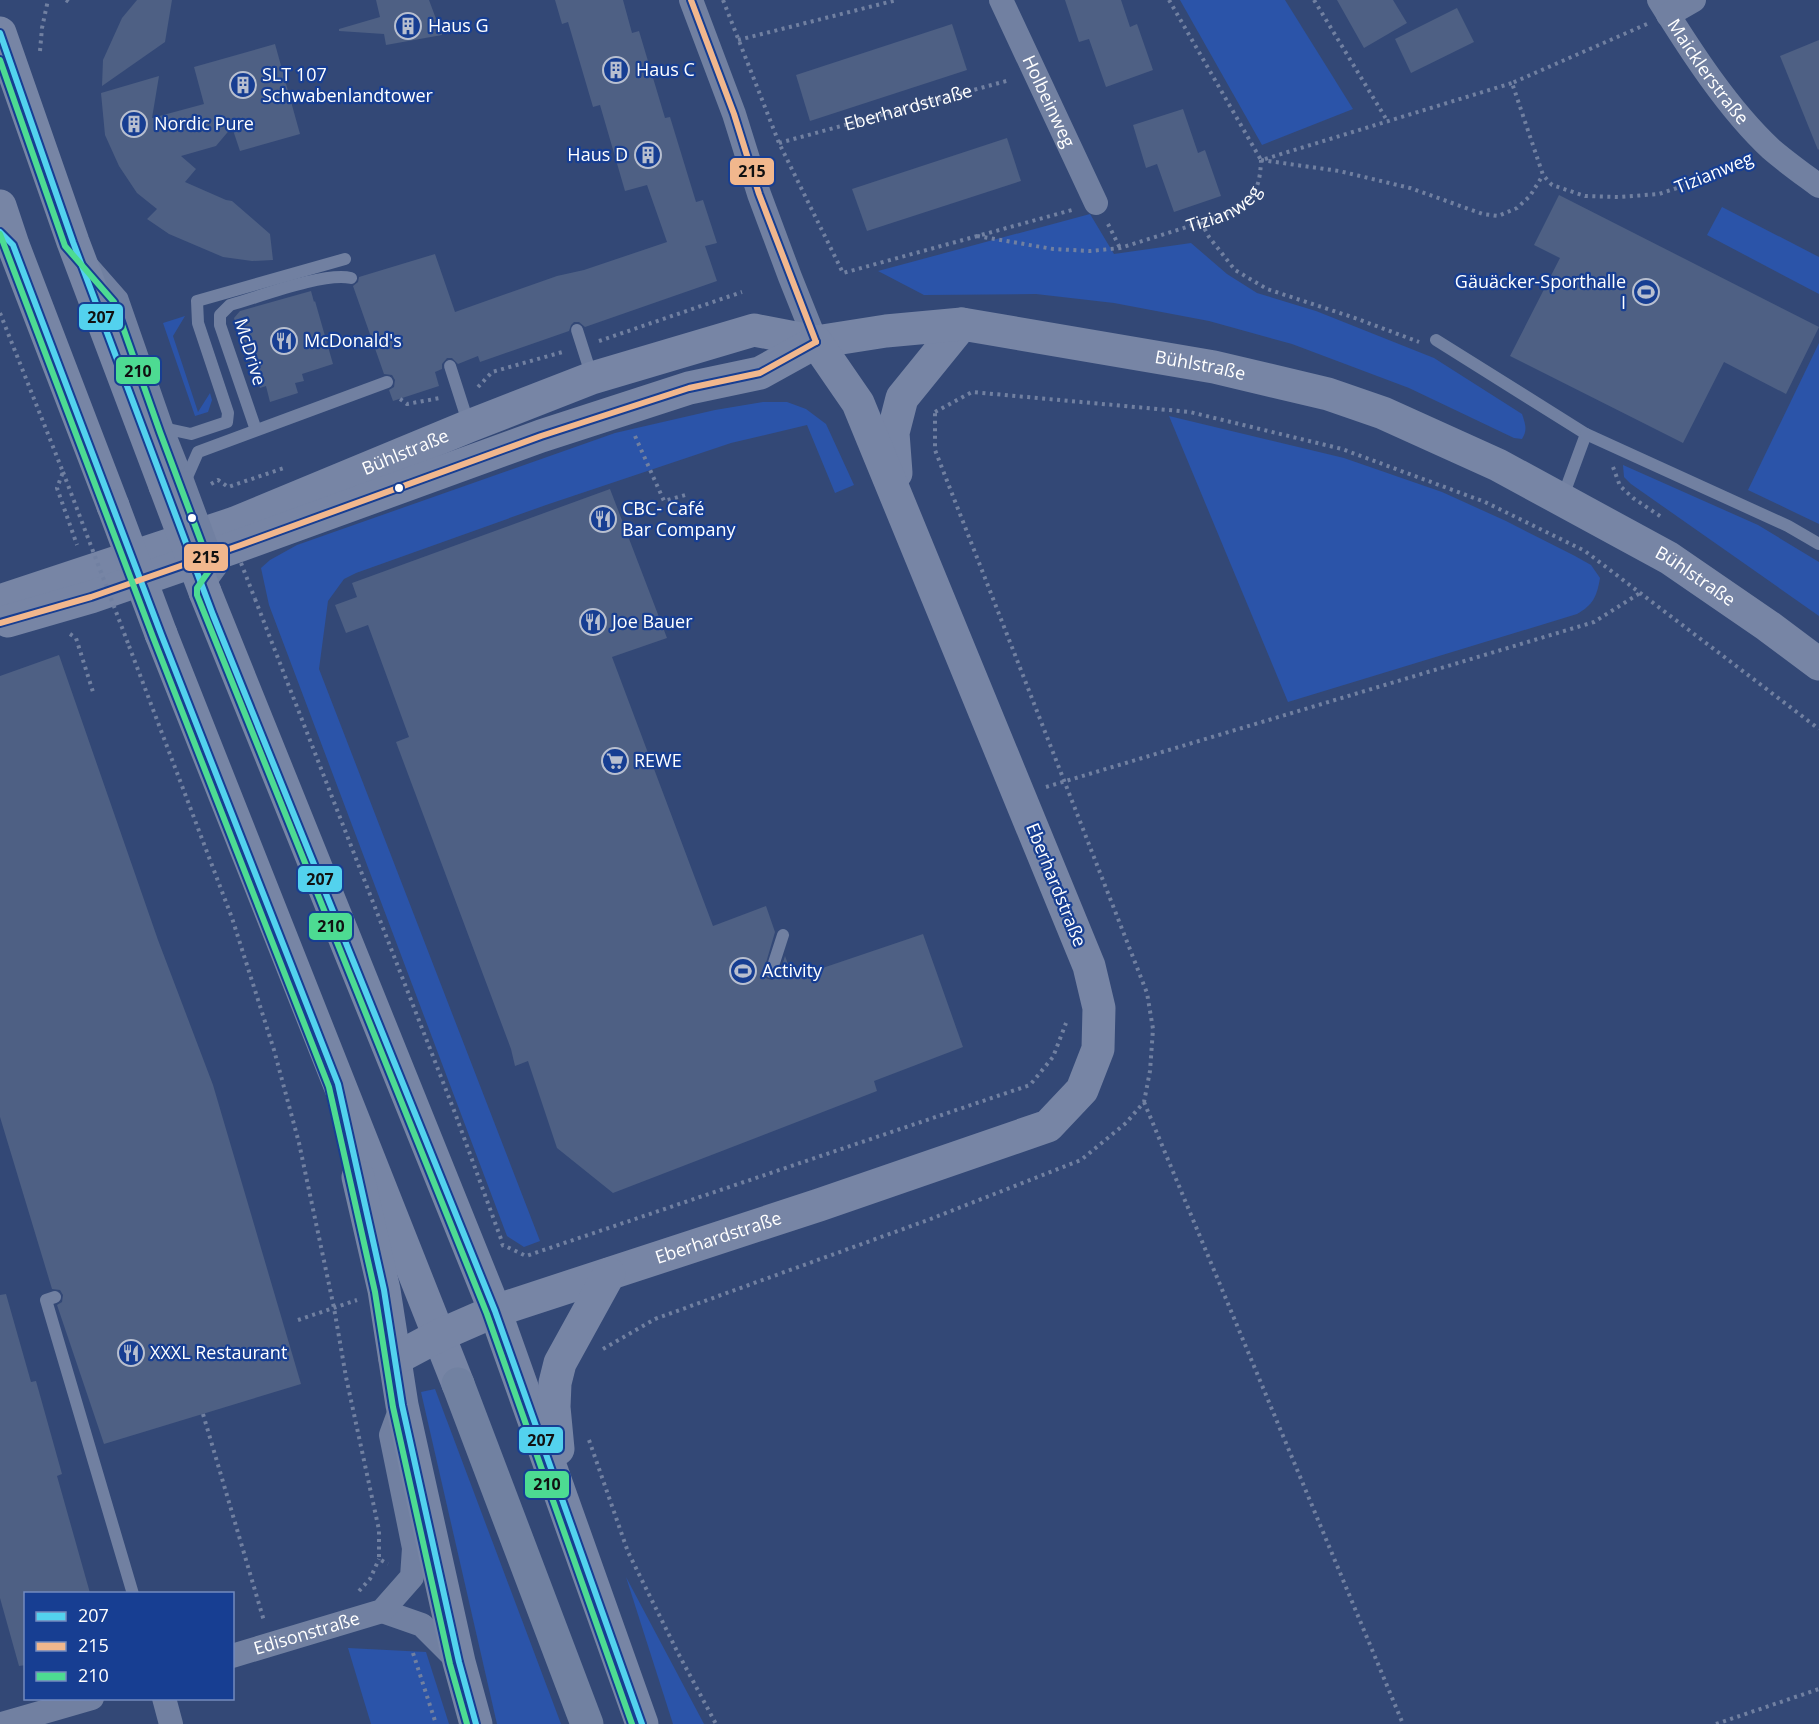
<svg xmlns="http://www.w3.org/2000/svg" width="1819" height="1724" viewBox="0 0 1819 1724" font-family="'Open Sans',sans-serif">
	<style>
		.green { fill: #2b54a9 }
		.building { fill: #4e6084 }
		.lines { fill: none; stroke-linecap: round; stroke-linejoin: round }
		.path { stroke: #7180a1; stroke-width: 4; stroke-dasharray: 3 4.5; stroke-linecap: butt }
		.lane { stroke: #7180a1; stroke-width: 12 }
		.street { stroke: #7180a1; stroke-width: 24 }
		.secondary { stroke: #7785a5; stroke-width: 33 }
		.highway { stroke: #7181a1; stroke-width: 33 }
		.path-bridge { stroke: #7180a1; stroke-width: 4; stroke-dasharray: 3 4.5; stroke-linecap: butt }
		.lane-bridge { stroke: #7180a1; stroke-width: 12 }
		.secondary-bridge { stroke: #7785a5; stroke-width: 33 }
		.bus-1-casing { stroke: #173e92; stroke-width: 10 }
		.bus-2-casing { stroke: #173e92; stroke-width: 10 }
		.bus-3-casing { stroke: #173e92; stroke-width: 10 }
		.bus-1 { stroke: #53d2ee; stroke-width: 6 }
		.bus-2 { stroke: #f1b78d; stroke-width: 6 }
		.bus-3 { stroke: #4ddb92; stroke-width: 6 }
		.bus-dot { fill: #fff; stroke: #173e92; stroke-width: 2 }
		.labels { text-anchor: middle; stroke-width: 4.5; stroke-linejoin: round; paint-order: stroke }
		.poi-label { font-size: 18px; fill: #fff; stroke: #173e92; text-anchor: start }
		.street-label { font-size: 18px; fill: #fff; stroke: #173e92 }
		.line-badge { stroke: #173e92; stroke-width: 2 }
		.pale-badge-label { font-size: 16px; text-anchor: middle; font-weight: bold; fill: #111 }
	</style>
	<rect width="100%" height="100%" fill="#334876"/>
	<!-- green -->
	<g class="green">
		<polygon points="1180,0 1285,0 1353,109 1262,145"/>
		<polygon points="1722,207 1819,257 1819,294 1707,235"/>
		<path d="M1090,214l24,40 77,-11 36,31 30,19 59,18 118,47 88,56c3,9 6,16 0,25l-8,-1 -105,-50 -117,-44 -83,-23 -95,-18 -78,-9 -112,1 -46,-24z"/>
		<polygon points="185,316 173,336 198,412 210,393 212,400 208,412 195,416 163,323"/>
		<polygon points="1819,343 1819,524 1748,490"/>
		<polygon points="763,402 787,402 806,409 826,424 854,485 835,493 807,425 731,443 546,505 356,573 344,579 328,601 319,669 540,1241 524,1247 507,1236 269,605 261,568 270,560 297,545 615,433 715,410"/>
		<path d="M1169,416l175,42 98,34 64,29 69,35 16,9 9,13c-3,18 -7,27 -23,36l-289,88z"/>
		<polygon points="1623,465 1758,525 1819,562 1819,616 1631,484 1624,477"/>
		<polygon points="435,1389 561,1724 497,1724 421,1392"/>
		<polygon points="626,1577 704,1724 673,1724"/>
		<polygon points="348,1648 426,1652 449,1724 371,1724"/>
	</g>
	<!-- building -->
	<g class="building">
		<polygon points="137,0 172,0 165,42 102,86 103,60 122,18"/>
		<polygon points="376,0 429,0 442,35 386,45 384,34 339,31 339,29 380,17"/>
		<polygon points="555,0 623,0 632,33 639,31 665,118 670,117 696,202 703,200 717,243 705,246 717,281 585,327 579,322 574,322 571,325 569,331 480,362 478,356 458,364 452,358 447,358 442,364 442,369 435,372 439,386 393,401 389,390 394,387 395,380 392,375 384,374 353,286 358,282 359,277 435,254 455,312 557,276 584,270 667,242 647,185 625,191 600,105 593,107 568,22 562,24"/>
		<polygon points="1065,0 1121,0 1130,27 1137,24 1153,70 1106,87 1089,39 1079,42"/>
		<polygon points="1337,0 1393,0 1407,23 1364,48"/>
		<polygon points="1457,8 1474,42 1411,73 1395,39"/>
		<polygon points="952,24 967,70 810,121 796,75"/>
		<polygon points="1819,40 1819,149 1818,150 1780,56"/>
		<polygon points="275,44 300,134 240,151 232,127 216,146 181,156 196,169 185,182 226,200 232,201 270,234 273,260 252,261 223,257 169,234 147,219 157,209 137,193 119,166 105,135 101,93 159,76 152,118 204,104 194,67"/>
		<polygon points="1183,109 1198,153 1205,150 1221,196 1174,212 1157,164 1146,168 1133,125"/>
		<polygon points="1007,138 1021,181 867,231 852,189"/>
		<polygon points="1559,195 1819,327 1786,394 1724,362 1683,443 1510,356 1560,258 1534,245"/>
		<polygon points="311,291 314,302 315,301 333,364 302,374 304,381 295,383 298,393 270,402 266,386 260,388 251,359 248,360 234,318 240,311"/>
		<polygon points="610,489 667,638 612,657 713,926 766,906 775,932 763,973 765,978 772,980 779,975 785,956 793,978 923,934 963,1047 874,1081 877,1091 613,1193 557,1148 528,1061 515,1066 511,1049 396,742 409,737 368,625 346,633 335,605 357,597 352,583"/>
		<polygon points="59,655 158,940 213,1085 301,1384 104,1444 57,1305 62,1302 63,1295 60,1290 52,1289 0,1117 0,676"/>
		<polygon points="6,1294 31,1382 36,1381 62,1474 57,1476 90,1593 26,1593 26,1665 19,1666 0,1598 0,1295"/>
	</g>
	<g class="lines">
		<!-- path -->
		<g class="path">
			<polyline points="66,0 72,4"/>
			<polyline points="723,0 779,143 843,273 1072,210"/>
			<polyline points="1169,0 1261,160"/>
			<polyline points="1314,0 1388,122"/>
			<polyline points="1647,24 1512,83 1543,175 1552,185 1585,196 1619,197 1659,194 1704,179 1746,160"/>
			<polyline points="738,40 897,0"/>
			<polyline points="40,51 42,28 48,0"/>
			<path id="s1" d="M779,143l231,-63"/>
			<polyline points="1265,159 1512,83"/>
			<polyline points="1261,160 1339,171 1410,188 1483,214 1498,216 1517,208 1530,196 1543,175"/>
			<polyline points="1201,222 1209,237 1235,270 1267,289 1355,318 1419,342"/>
			<polyline points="1108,224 1120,248"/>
			<path id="s2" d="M977,236l76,13 37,2 30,-3 105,-33c27,-14 35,-23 36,-55"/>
			<polyline points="0,313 63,472 57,488 77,545"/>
			<polyline points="599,341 742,292"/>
			<polyline points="478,387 492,372 566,351"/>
			<polyline points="400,399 407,404 440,398"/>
			<polyline points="935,412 972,392 1190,412 1342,449 1485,502 1585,551 1819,729"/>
			<polyline points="635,436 664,501 689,494"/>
			<polyline points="1613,467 1620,486 1633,498 1663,518"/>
			<polyline points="211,484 218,480 228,487 284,468"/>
			<polyline points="255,599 455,1113 501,1239"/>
			<polyline points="70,634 76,638 93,692"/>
			<polyline points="129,646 232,918 274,1050 299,1143 334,1308 346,1377 379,1530 379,1559 388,1564"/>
			<polyline points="1046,787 1594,622 1640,593"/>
			<polyline points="1144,1102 1403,1724"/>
			<polyline points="501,1246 503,1245 526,1256 1030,1085 1053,1057 1066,1023"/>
			<polyline points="298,1320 357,1300"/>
			<polyline points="603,1349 655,1319 928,1220 1081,1160 1126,1123 1144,1102 1150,1071 1153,1029 1147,993 935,450 935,412"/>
			<polyline points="203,1414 264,1621"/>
			<polyline points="589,1440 628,1552 678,1653 716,1724"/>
			<polyline points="359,1591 370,1579 379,1559"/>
			<polyline points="413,1653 436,1724"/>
			<polyline points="1716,1724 1819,1689"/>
		</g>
		<!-- lane -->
		<g class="lane">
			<polyline points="93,264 122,297 168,429 187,477"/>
			<polyline points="577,330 592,377"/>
			<polyline points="1436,340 1586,434 1562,499"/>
			<polyline points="450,366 469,425"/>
			<polyline points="168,429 191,434 227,422 228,413 198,323 197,301 345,259"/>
			<path d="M256,430l-36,-105v-10l10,-10c29,-8 93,-33 121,-27"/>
			<polyline points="1586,434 1788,526 1819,544"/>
			<polyline points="187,477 198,452 387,382"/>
			<polyline points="771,972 783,935"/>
			<polyline points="55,1297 46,1300 133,1594"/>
		</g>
		<!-- street -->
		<g class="street">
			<polyline points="691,0 734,114 759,194 790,277 816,342"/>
			<path id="s3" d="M1001,0l95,203"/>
			<path id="s4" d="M1659,0c31,50 69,109 112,149 15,13 32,25 48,37"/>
			<polyline points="1668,15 1694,0"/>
			<polyline points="382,1611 422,1625 459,1662"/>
			<path id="s5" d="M232,1656l150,-45 30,-34 2,-29 -23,-113 11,-30"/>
			<polyline points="164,1698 171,1724"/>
			<polyline points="2,1724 92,1698"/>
		</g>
		<!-- secondary -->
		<g class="secondary">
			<polyline points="0,33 73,242 165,486"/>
			<polyline points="0,206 13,245 113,506"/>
			<polyline points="896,473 893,433 902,398 962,324"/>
			<polyline points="205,592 495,1311 642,1724"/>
			<path id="s6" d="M0,601l235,-78 234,-97 123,-48 162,-48 62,12 70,-11 76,-7 252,43 114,27 55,19 115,52 171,93 99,68 51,38"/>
			<polyline points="8,621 91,597 241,545 541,436 689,388 760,373 816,342"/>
			<polyline points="161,634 458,1384"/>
			<polyline points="358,1177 384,1290 402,1405 459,1662 476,1724"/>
			<path id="s7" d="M395,1359l45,-24 55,-24 324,-106 229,-79 34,-36 16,-41 1,-41 -10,-42 -231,-563 -42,-61"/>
			<polyline points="558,1449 554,1407 555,1383 560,1363 609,1274"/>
		</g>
		<!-- highway -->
		<polyline class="highway" points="458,1384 587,1724"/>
		<!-- path-bridge -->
		<g class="path-bridge">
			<polyline points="63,472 129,646"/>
			<polyline points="241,563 255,599"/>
		</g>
		<!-- lane-bridge -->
		<polyline class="lane-bridge" points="187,477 221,569 207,588"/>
		<!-- secondary-bridge -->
		<g class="secondary-bridge">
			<polyline points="165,486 205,592"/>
			<polyline points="113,506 161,634"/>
		</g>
		<defs>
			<g id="bus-1">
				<polyline points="0,33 73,242 213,615 495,1311 642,1724"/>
				<polyline points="0,232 13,245 161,634 338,1084 384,1290 402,1405 459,1662 476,1724"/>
			</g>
			<g id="bus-2">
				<polyline points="691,0 734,114 759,194 816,342"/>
				<polyline points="0,623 91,597 241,545 541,436 689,388 760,373 816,342"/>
			</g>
			<g id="bus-3">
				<polyline points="0,60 65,246 114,302 160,432 211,568 197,588 197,595 487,1314 632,1724"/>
				<polyline points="0,234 153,637 329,1087 375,1292 393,1407 450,1664 467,1724"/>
			</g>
		</defs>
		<!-- bus-1 casing -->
		<use href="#bus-1" class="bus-1-casing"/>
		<!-- bus-2 casing -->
		<use href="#bus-2" class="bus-2-casing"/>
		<!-- bus-3 casing -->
		<use href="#bus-3" class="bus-3-casing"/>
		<!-- bus-1 -->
		<use href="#bus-1" class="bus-1"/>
		<!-- bus-2 -->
		<use href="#bus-2" class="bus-2"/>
		<!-- bus-3 -->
		<use href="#bus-3" class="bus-3"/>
	</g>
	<!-- icons -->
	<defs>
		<symbol id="building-ring" viewBox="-11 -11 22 22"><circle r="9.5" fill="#173e92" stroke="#b8bfcf" stroke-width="1.5"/><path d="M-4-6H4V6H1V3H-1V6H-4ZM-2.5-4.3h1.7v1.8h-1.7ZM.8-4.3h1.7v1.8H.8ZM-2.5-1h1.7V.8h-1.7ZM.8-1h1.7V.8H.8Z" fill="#b8bfcf"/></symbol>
		<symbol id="stadium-ring" viewBox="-11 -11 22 22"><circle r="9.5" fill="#173e92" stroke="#b8bfcf" stroke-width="1.5"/><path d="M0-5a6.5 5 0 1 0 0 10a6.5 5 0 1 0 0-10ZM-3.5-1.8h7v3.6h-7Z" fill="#b8bfcf"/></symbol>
		<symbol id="restaurant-ring" viewBox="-11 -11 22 22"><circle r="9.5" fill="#173e92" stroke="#b8bfcf" stroke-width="1.5"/><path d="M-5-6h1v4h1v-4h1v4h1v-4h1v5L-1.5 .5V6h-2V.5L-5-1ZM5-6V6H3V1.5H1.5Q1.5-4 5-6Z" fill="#b8bfcf"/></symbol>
		<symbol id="supermarket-ring" viewBox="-11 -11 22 22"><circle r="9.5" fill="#173e92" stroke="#b8bfcf" stroke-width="1.5"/><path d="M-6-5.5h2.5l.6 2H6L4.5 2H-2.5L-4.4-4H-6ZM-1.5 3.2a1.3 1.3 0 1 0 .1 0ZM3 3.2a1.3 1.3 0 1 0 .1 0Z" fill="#b8bfcf"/></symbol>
	</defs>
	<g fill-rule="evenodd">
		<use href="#building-ring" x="393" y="11" width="30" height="30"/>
		<use href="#building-ring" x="601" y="55" width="30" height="30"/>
		<use href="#building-ring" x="228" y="70" width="30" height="30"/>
		<use href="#building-ring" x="119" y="109" width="30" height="30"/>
		<use href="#building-ring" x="633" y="140" width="30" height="30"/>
		<use href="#stadium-ring" x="1631" y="277" width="30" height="30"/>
		<use href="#restaurant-ring" x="269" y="326" width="30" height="30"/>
		<use href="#restaurant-ring" x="588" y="504" width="30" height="30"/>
		<use href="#restaurant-ring" x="578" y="607" width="30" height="30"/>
		<use href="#supermarket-ring" x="600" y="746" width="30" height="30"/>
		<use href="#stadium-ring" x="728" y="956" width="30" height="30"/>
		<use href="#restaurant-ring" x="116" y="1338" width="30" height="30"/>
	</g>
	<!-- markers -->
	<g class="bus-dot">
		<circle cx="399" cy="488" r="5"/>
		<circle cx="192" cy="518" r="5"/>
	</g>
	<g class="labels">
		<!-- poi labels -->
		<g class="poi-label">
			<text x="428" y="32">Haus G</text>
			<text x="636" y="76">Haus C</text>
			<text x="262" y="81">SLT 107<tspan x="262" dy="21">Schwabenlandtower</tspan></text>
			<text x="154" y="130">Nordic Pure</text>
			<text x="628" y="161" text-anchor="end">Haus D</text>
			<text x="1626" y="288" text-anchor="end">Gäuäcker-Sporthalle<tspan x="1626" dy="21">I</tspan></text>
			<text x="304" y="347">McDonald's</text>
			<text x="622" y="515">CBC- Café<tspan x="622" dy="21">Bar Company</tspan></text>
			<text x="612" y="628">Joe Bauer</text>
			<text x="634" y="767">REWE</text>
			<text x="762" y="977">Activity</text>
			<text x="150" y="1359">XXXL Restaurant</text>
		</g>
		<!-- street labels -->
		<g class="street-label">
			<text dy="6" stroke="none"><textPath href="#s4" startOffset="87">Maicklerstraße</textPath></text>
			<text dy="6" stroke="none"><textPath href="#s3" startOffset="112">Holbeinweg</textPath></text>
			<text dy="6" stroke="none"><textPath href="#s1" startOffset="134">Eberhardstraße</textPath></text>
			<text transform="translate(1714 173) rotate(-22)" y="6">Tizianweg</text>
			<text dy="6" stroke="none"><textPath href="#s2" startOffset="256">Tizianweg</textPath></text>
			<text transform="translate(250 352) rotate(73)" y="6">McDrive</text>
			<text dy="6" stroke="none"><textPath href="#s6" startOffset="1254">Bühlstraße</textPath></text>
			<text dy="6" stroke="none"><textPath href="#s6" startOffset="432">Bühlstraße</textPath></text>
			<text dy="6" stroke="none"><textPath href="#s6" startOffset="1796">Bühlstraße</textPath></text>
			<text transform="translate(1056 885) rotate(68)" y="6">Eberhardstraße</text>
			<text dy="6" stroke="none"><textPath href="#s7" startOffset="346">Eberhardstraße</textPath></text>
			<text dy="6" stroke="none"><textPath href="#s5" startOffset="78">Edisonstraße</textPath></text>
		</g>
	</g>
	<g class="line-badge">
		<rect x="729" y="157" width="46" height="29" rx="6" fill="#f1b78d"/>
		<rect x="78" y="303" width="46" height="28" rx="6" fill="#53d2ee"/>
		<rect x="115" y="356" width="46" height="29" rx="6" fill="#4ddb92"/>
		<rect x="183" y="543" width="46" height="29" rx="6" fill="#f1b78d"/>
		<rect x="297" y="865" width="46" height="28" rx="6" fill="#53d2ee"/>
		<rect x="308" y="912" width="45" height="29" rx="6" fill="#4ddb92"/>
		<rect x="518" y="1426" width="46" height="28" rx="6" fill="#53d2ee"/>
		<rect x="524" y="1470" width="46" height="29" rx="6" fill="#4ddb92"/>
	</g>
	<g class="pale-badge-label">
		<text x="752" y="177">215</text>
		<text x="101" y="323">207</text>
		<text x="138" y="377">210</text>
		<text x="206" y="563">215</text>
		<text x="320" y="885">207</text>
		<text x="331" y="932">210</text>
		<text x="541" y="1446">207</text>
		<text x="547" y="1490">210</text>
	</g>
	<!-- legend -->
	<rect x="24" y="1592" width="210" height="108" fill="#173e92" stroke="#748bbe" stroke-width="1.5"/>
	<rect x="36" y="1612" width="30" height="9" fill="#53d2ee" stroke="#748bbe" stroke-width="1.5"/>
	<text x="78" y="1622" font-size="18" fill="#ffffff">207</text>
	<rect x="36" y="1642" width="30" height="9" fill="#f1b78d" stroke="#748bbe" stroke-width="1.5"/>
	<text x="78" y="1652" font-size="18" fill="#ffffff">215</text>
	<rect x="36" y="1672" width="30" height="9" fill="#4ddb92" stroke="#748bbe" stroke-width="1.5"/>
	<text x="78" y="1682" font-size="18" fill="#ffffff">210</text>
</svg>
